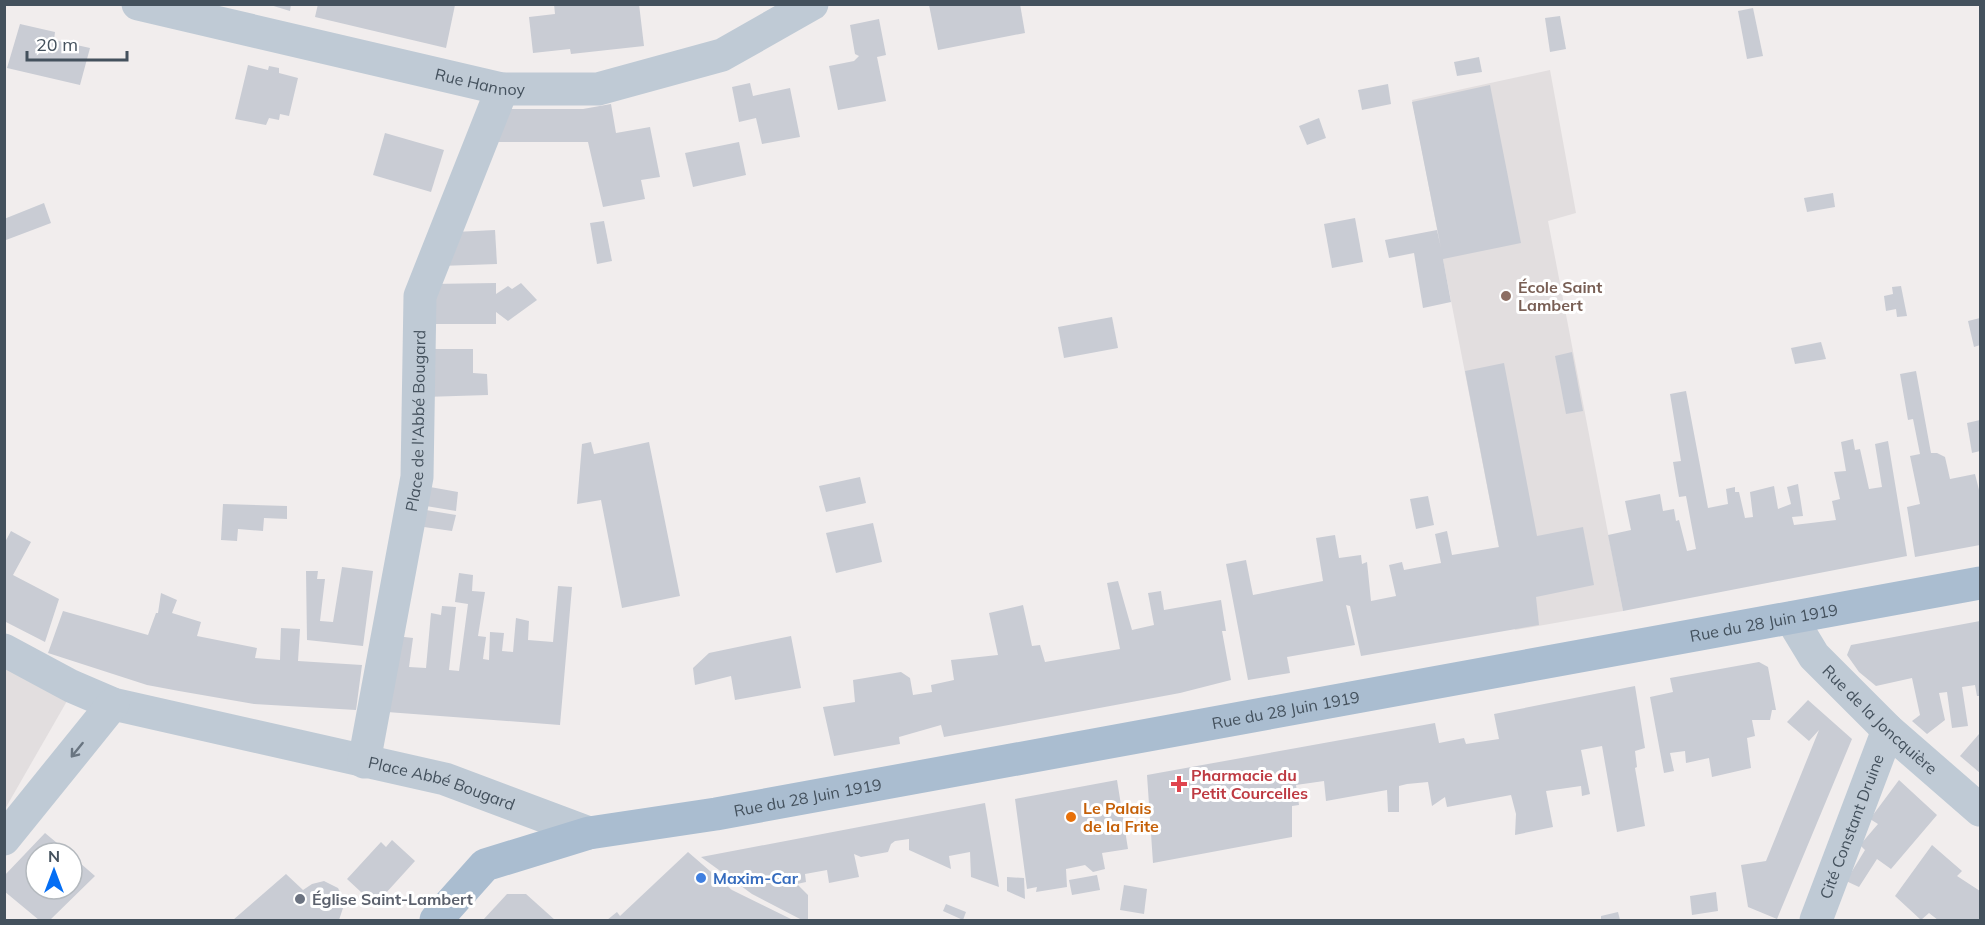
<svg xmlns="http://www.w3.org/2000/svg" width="1985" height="925" viewBox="0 0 1985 925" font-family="Mulish,sans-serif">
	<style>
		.education { fill: #e2dedf }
		.building { fill: #c9ccd4 }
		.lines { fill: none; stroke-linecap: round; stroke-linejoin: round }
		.minor { stroke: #bfcad5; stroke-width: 33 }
		.major { stroke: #aabdd0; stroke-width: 33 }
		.oneway { stroke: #697581 }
		.education-dot { fill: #8d6e63; stroke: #fff; stroke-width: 2 }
		.health-dot { fill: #e0444e; stroke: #fff; stroke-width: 2 }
		.food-dot { fill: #e8710a; stroke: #fff; stroke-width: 2 }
		.shop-dot { fill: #3f7fe0; stroke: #fff; stroke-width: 2 }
		.worship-dot { fill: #6b7280; stroke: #fff; stroke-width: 2 }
		.labels { text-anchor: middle; stroke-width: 6; stroke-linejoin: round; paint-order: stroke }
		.street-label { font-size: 16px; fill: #44515d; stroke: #fff }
		.education-label { font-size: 16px; font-weight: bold; fill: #785e54; stroke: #fff; text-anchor: start }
		.health-label { font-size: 16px; font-weight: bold; fill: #be3a42; stroke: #fff; text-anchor: start }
		.food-label { font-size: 16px; font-weight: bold; fill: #c56008; stroke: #fff; text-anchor: start }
		.shop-label { font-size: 16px; font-weight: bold; fill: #366cbe; stroke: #fff; text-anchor: start }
		.worship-label { font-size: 16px; font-weight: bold; fill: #5b616d; stroke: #fff; text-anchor: start }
	</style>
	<rect width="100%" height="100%" fill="#f1eded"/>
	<!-- education -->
	<g class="education">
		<polygon points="1550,70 1576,213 1548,221 1623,611 1515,630 1412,100"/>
		<polygon points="5,667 67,701 5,809"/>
	</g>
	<!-- building -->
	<g class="building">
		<polygon points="267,4 291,4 290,11"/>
		<polygon points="318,4 451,4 455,5 446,48 315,17"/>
		<polygon points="554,4 639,4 644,46 571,54 570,49 533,53 529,17 555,14"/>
		<polygon points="934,4 1020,4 1025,33 938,50 929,5"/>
		<polygon points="1753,8 1763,56 1747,59 1738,11"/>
		<polygon points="1560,16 1566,49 1550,52 1545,18"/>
		<polygon points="879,19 886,55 877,57 886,101 838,110 829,66 854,61 859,56 855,54 850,25"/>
		<polygon points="20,24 55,32 54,40 90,48 80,85 7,68"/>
		<polygon points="1479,57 1482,72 1457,76 1454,62"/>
		<polygon points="248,65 268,70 269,66 279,68 279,73 298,78 289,116 280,114 279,120 269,118 266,125 235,119"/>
		<polygon points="750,83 753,96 790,88 800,137 762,144 756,118 739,122 732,87"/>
		<polygon points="1388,84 1391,104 1362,110 1358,90"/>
		<polygon points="1490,85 1521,243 1443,259 1451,302 1423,308 1414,253 1389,258 1385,240 1437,230 1441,248 1412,102"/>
		<polygon points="611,104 616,133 650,127 660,177 641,180 645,199 603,207 588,142 493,142 507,109 583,109"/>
		<polygon points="1319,118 1326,138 1307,145 1299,126"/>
		<polygon points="385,133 444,150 431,192 373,175"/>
		<polygon points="739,142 746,175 693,187 685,153"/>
		<polygon points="1833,193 1835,207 1807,212 1804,198"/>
		<polygon points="44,203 51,223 6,240 4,219"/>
		<polygon points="1355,218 1363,262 1332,268 1324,224"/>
		<polygon points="604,221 612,261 597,264 590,223"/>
		<polygon points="495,230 497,264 440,266 455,232"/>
		<polygon points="496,283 496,294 508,286 512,289 521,283 537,300 508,321 496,312 496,324 425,324 431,284"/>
		<polygon points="1901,286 1907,316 1897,317 1896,309 1886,311 1884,296 1893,294 1892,287"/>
		<polygon points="1112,317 1118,348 1064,358 1058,327"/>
		<polygon points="1980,318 1980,345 1974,347 1968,321"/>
		<polygon points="1821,342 1826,359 1795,364 1791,348"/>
		<polygon points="425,349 473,349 473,373 487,374 488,395 424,397"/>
		<polygon points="1572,352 1583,411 1566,414 1555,356"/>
		<polygon points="1504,363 1537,536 1583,527 1594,585 1536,597 1539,625 1361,656 1350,606 1346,605 1355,645 1287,657 1290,673 1248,680 1226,564 1246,560 1253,595 1323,581 1316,538 1335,535 1339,558 1361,555 1362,564 1367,562 1371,601 1396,596 1389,565 1402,562 1404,570 1441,563 1435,534 1447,531 1452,555 1499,547 1465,371"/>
		<polygon points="1916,371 1931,453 1937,453 1945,457 1950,479 1975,474 1980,494 1980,545 1915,557 1907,507 1920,504 1910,456 1920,454 1913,419 1908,420 1900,374"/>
		<polygon points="1686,391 1708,508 1728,504 1726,489 1735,487 1735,492 1739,492 1745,518 1753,517 1750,492 1774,486 1778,509 1791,504 1787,487 1798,484 1803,516 1792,517 1794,525 1836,520 1832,501 1840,499 1834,472 1846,471 1841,442 1853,439 1855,450 1860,449 1869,489 1882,487 1875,444 1888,441 1907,556 1623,611 1608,535 1631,530 1625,501 1660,494 1663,511 1674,509 1676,521 1679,520 1687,551 1696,549 1686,496 1679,497 1673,462 1681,461 1670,394"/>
		<polygon points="1980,420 1980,451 1972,453 1967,423"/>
		<polygon points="591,442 594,454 649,442 680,596 622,608 601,500 577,504 582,444"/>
		<polygon points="860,477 866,503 826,512 819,486"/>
		<polygon points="430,487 458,492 456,511 426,506"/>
		<polygon points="1428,496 1434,525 1416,529 1410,499"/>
		<polygon points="223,504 287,506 287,519 264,518 263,531 238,529 237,541 221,540"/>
		<polygon points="426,510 456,515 452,531 424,527"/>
		<polygon points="873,523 882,562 836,573 826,533"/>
		<polygon points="11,531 31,542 13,575 59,599 45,642 4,621 4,544"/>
		<polygon points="342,567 373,571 363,646 307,640 306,571 318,571 317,579 325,579 320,621 333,622"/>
		<polygon points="459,573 473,575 472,591 485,592 478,636 486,637 483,659 489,660 490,632 504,633 502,651 513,652 516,618 529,621 528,640 553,642 558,586 572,587 560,725 387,712 396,636 413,638 409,667 426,668 431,613 441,615 442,606 456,607 449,670 459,671 468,604 455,602"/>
		<polygon points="1118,581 1132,630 1154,625 1148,593 1161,591 1164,610 1221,600 1226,631 1222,631 1231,680 1180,693 944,737 941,725 899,737 900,744 834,756 823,707 855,702 853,680 901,672 910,678 913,695 932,692 931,685 954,680 951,660 998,655 989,613 1023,605 1032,646 1040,645 1045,662 1120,649 1107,583"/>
		<polygon points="161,593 177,600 172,613 201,622 197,636 257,648 255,658 280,660 281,628 300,629 298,661 362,665 356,710 254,704 179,691 147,685 48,653 63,611 148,635 156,613 158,613"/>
		<polygon points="1980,621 1980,696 1977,696 1975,685 1962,687 1968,726 1952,728 1947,692 1939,693 1945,720 1927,734 1912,721 1920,715 1912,678 1876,686 1859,672 1847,655 1851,645"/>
		<polygon points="791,636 801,688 735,700 731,676 695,685 693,668 709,653"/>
		<polygon points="1759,662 1768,667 1776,710 1772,710 1770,720 1752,720 1755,736 1747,738 1751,768 1712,777 1709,758 1686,763 1685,751 1670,753 1674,771 1664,773 1650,697 1673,692 1670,678"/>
		<polygon points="1635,686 1645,748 1635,751 1637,767 1635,768 1645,826 1617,832 1602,746 1581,750 1590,794 1582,796 1581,786 1546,791 1553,827 1515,835 1516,814 1511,795 1447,807 1445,797 1432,806 1428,782 1407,784 1399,786 1399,812 1388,812 1387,790 1326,801 1324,781 1296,785 1299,805 1292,806 1292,837 1153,863 1147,775 1435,723 1439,743 1464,738 1466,744 1499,739 1494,714"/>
		<polygon points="1808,700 1852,739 1777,919 1748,907 1741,865 1766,861 1819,730 1809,741 1787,722"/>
		<polygon points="1979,734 1980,735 1980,773 1960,756"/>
		<polygon points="1117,780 1128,849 1102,853 1105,869 1093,872 1085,865 1066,869 1067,887 1036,892 1037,887 1027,889 1015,799"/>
		<polygon points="1899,780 1937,815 1891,869 1877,859 1859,887 1846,881 1865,850 1860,845 1878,824 1870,819"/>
		<polygon points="985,803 999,887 971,877 970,852 949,856 951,869 909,850 909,839 895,841 891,844 888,852 861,857 854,854 859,877 829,883 827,870 805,874 806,882 797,884 808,895 808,920 802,920 752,894 701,857"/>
		<polygon points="45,833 69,853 36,853 36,889 72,889 72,856 95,876 50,920 39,920 4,891 4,876"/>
		<polygon points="392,840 415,861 375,905 347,879 381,842 386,847"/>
		<polygon points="1932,845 1962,871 1957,876 1980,891 1980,920 1938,920 1929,913 1921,920 1895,896"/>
		<polygon points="688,852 732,890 793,920 607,920 617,912 620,916"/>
		<polygon points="286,874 303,890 312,884 324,881 338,888 345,902 339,920 233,920"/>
		<polygon points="1097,875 1100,890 1072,895 1069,880"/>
		<polygon points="1007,877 1024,878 1025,899 1007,891"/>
		<polygon points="1124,885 1147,889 1144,914 1120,910"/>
		<polygon points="1716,892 1718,911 1692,915 1690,896"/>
		<polygon points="507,894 526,894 555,920 483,920"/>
		<polygon points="946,904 966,912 963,920 943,911"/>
		<polygon points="1618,912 1620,920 1601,920 1601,916"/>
	</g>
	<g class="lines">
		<!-- minor -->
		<g class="minor">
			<path id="s1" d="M138,4l364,85h96l124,-34 90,-51"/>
			<path id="s2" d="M1791,618l23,38 74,74 92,80"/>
			<path id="s3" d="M4,650l67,36 42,18 332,75 144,54"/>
			<path id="s4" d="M364,762l53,-285 3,-181 82,-207"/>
			<polyline points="4,839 113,704"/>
			<path id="s5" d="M1816,920l72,-190"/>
		</g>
		<!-- major -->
		<path class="major" id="s6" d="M436,920l49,-55 104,-32 127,-19 1264,-231"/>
	</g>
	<!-- one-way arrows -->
	<defs><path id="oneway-shaft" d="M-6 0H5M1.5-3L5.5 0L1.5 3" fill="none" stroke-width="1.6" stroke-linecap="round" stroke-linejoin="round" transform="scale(1.5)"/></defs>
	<use class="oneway" href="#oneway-shaft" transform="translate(77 750) rotate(129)"/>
	<!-- markers -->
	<circle class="education-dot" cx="1506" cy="296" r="6"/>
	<path class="health-dot" d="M1176 775h6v6h6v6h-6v6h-6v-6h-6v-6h6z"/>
	<circle class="food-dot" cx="1071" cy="817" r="6"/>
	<circle class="shop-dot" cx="701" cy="878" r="6"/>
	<circle class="worship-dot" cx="300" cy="899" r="6"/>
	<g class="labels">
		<!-- street labels -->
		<g class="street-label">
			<text dy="6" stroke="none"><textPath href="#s1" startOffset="351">Rue Hannoy</textPath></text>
			<text dy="6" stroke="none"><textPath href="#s4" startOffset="346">Place de l'Abbé Bougard</textPath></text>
			<text dy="6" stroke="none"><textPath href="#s6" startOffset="1376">Rue du 28 Juin 1919</textPath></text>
			<text dy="6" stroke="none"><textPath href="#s6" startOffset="890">Rue du 28 Juin 1919</textPath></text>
			<text dy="6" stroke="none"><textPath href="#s2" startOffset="136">Rue de la Joncquière</textPath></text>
			<text dy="6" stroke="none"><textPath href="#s3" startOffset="460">Place Abbé Bougard</textPath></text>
			<text dy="6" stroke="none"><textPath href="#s6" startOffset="404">Rue du 28 Juin 1919</textPath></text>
			<text dy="6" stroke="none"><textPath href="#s5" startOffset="100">Cité Constant Druine</textPath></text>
		</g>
		<!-- education labels -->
		<g class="education-label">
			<text x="1518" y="293">École Saint<tspan x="1518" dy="18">Lambert</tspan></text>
		</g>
		<!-- health labels -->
		<g class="health-label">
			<text x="1191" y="781">Pharmacie du<tspan x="1191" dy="18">Petit Courcelles</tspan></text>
		</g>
		<!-- food labels -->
		<g class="food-label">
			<text x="1083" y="814">Le Palais<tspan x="1083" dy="18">de la Frite</tspan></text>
		</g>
		<!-- shop labels -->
		<g class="shop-label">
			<text x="713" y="884">Maxim-Car</text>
		</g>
		<!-- worship labels -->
		<g class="worship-label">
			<text x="312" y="905">Église Saint-Lambert</text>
		</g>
	</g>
	<!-- border -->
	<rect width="1985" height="925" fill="none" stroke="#44515d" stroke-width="12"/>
	<!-- north arrow -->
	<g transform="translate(54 871)"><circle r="28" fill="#ffffff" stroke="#b4b9be" stroke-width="1.5"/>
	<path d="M0-4.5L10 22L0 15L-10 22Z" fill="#046ef4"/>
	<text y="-9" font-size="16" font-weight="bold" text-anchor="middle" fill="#44515d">N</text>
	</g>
	<!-- scale -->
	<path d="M27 51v9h100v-9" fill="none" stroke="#44515d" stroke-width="3"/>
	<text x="36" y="51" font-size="18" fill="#44515d" stroke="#ffffff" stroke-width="4.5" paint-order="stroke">20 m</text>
</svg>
